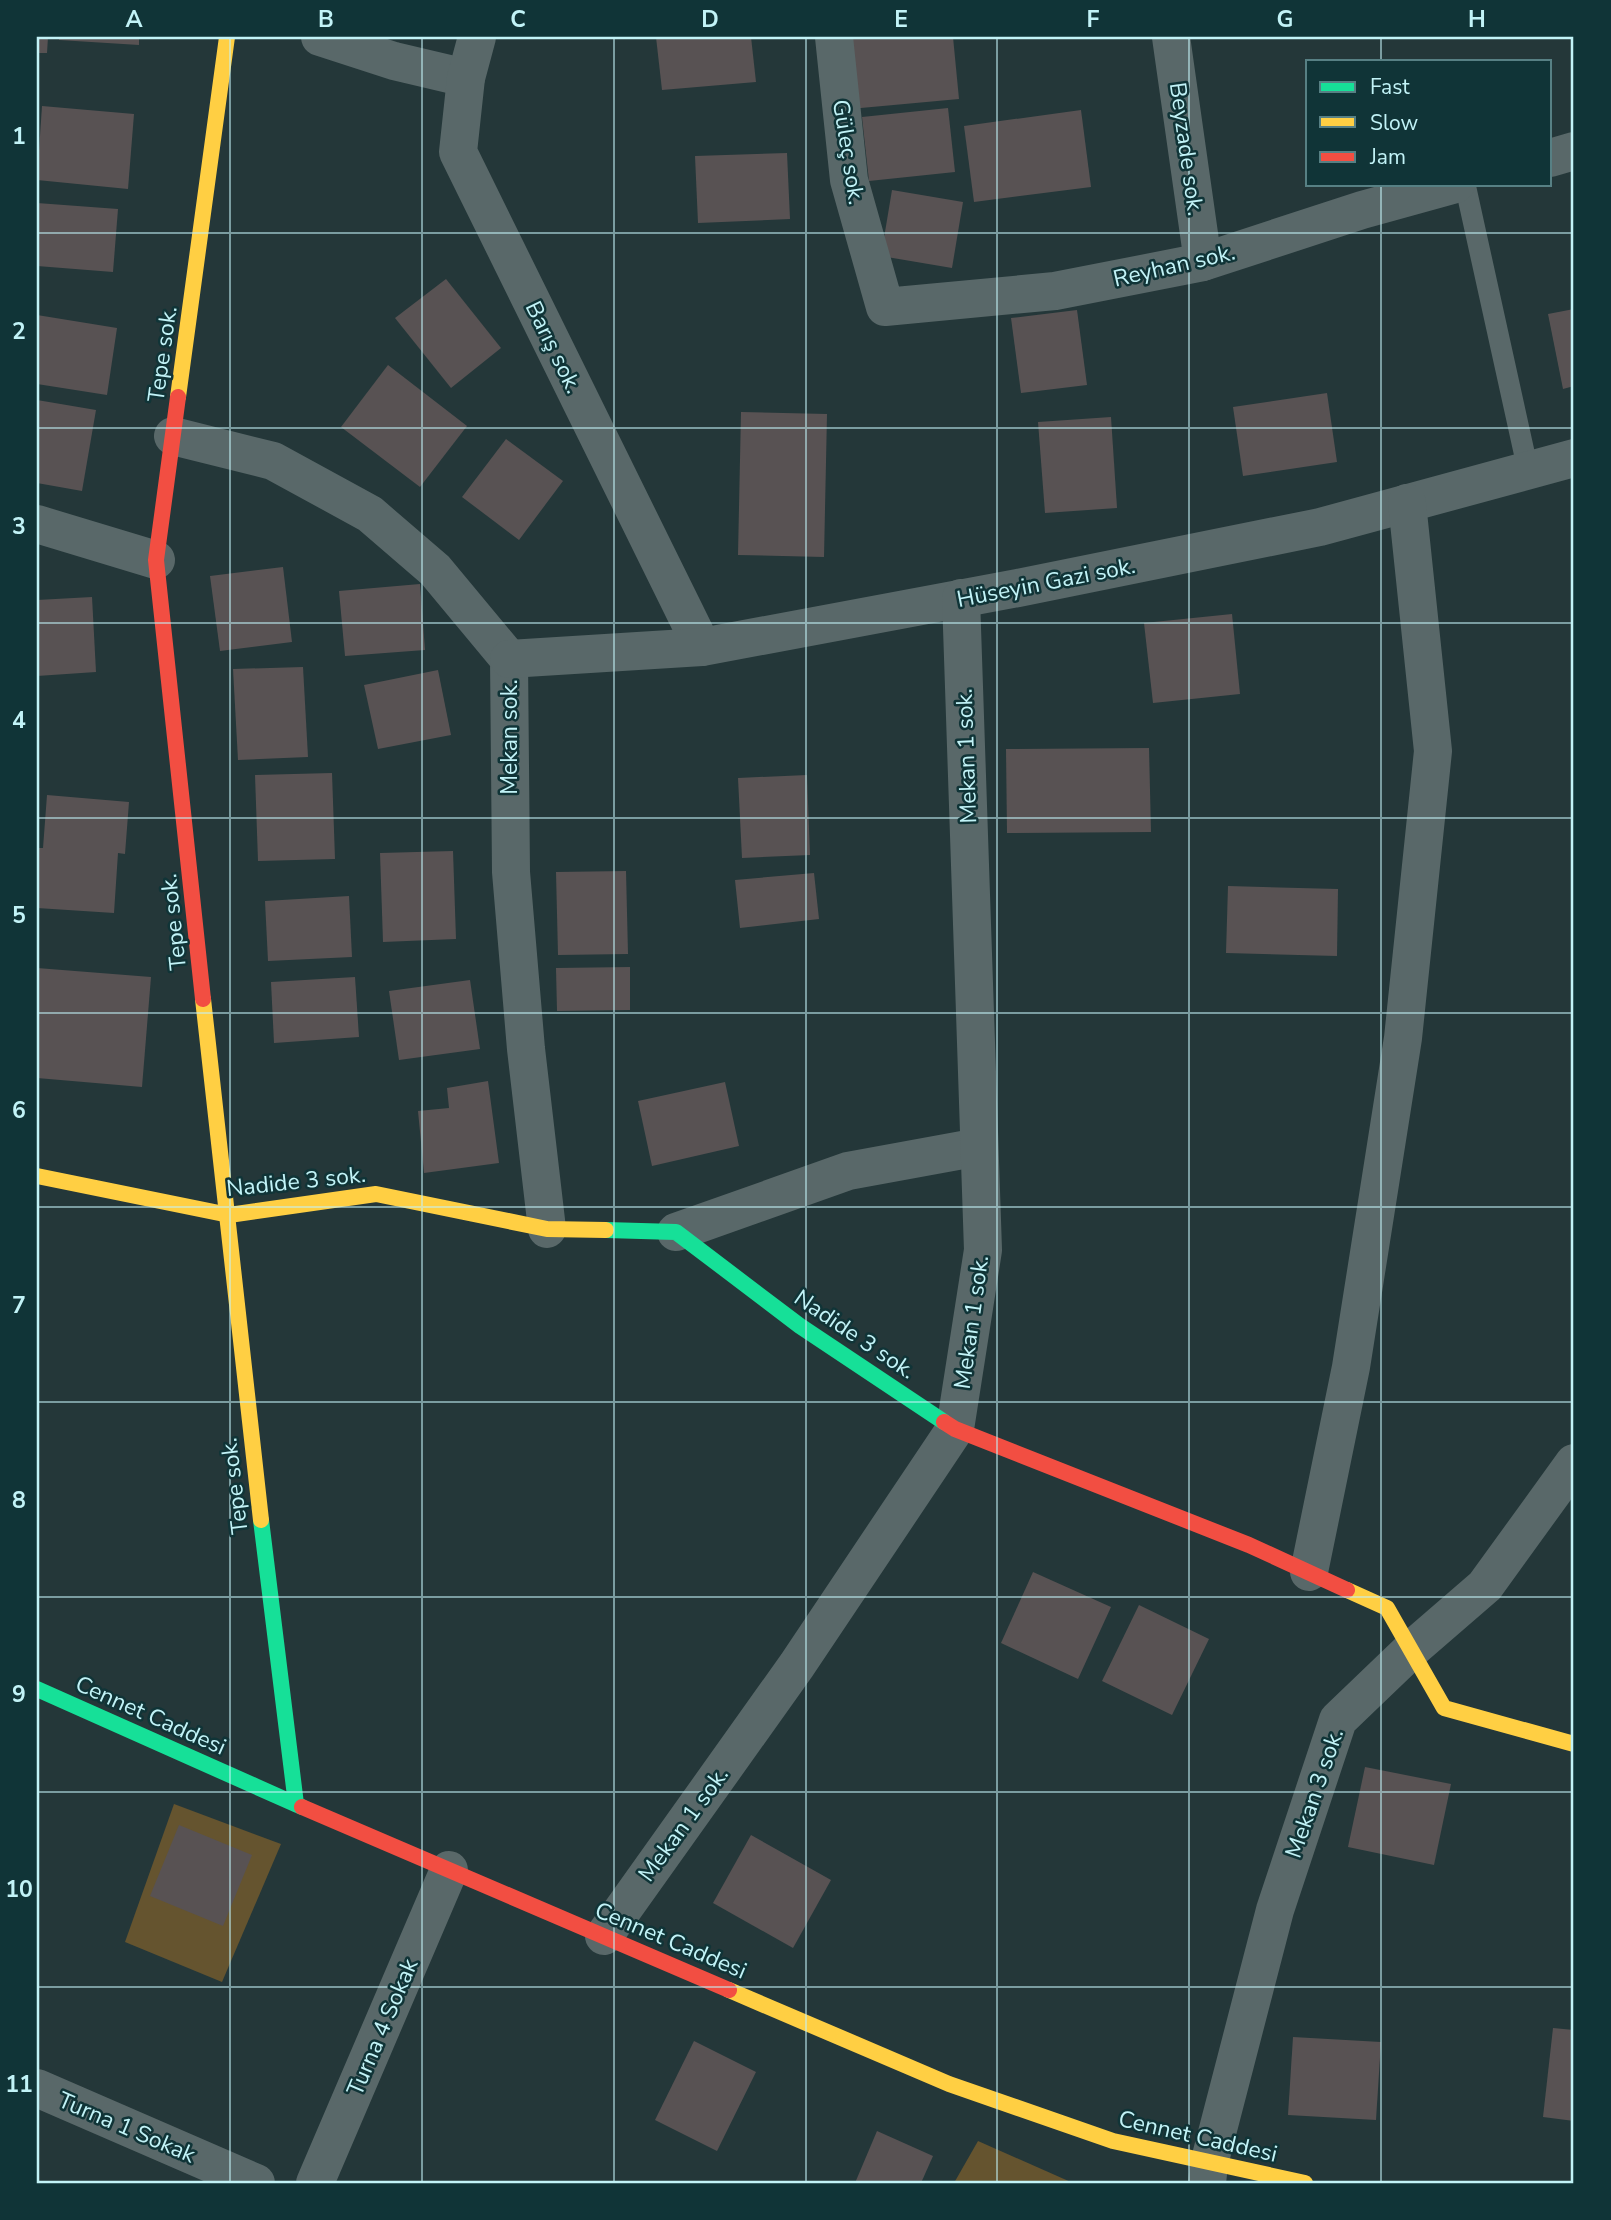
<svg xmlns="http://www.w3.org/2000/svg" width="1611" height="2220" viewBox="0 0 1611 2220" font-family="'Nunito Sans',sans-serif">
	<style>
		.green { fill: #65542f }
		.building { fill: #585253 }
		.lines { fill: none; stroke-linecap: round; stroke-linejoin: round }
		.lane { stroke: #596869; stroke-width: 21 }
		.street { stroke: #596869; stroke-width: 38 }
		.fast { stroke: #16e098; stroke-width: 16 }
		.slow { stroke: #ffcf43; stroke-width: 16 }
		.jam { stroke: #f24e42; stroke-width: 16 }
		.grid { fill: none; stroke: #c2f3f7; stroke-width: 2; stroke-opacity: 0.55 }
		.labels { text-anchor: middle; stroke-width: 5; stroke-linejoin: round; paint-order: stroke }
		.street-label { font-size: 23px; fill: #c2f3f7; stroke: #103437 }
		.neatline { fill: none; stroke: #c2f3f7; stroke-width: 2.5 }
		.grid-label { font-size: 23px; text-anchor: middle; font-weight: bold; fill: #c2f3f7 }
	</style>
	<rect width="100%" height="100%" fill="#243739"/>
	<!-- green -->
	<g class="green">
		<polygon points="174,1804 281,1844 222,1982 125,1942"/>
		<polygon points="978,2141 1073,2183 954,2183"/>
	</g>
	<!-- building -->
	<g class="building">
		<polygon points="37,37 48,37 47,53 37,53"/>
		<polygon points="59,37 139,37 139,45 59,40"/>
		<polygon points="656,37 751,37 756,82 662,90"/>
		<polygon points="843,37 953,37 959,99 850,109"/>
		<polygon points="42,106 134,114 128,189 37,180"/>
		<polygon points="948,108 955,172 869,181 862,117"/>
		<polygon points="1081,110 1091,187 974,202 964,126"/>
		<polygon points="787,153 790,219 698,223 695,156"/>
		<polygon points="892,190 963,202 952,268 881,256"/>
		<polygon points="37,203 118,209 113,272 37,266"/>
		<polygon points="446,279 501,348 451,388 395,318"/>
		<polygon points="1574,309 1574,386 1563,389 1548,314"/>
		<polygon points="1077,310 1087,385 1021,393 1011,318"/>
		<polygon points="37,315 117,328 107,395 37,384"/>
		<polygon points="388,365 467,426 420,487 341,427"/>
		<polygon points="1327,393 1337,462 1243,476 1233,407"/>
		<polygon points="37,400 96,410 82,491 37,483"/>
		<polygon points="741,412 827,414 824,557 738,555"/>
		<polygon points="1111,417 1117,508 1045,513 1038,422"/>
		<polygon points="506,439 563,481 519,540 462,497"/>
		<polygon points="283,567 292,642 220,651 210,576"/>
		<polygon points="420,584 425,650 345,656 339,591"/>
		<polygon points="92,597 96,672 37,676 37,600"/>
		<polygon points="1232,614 1240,694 1153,703 1144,623"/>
		<polygon points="303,667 308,757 238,760 233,669"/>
		<polygon points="438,670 451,735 378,749 364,685"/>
		<polygon points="1149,748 1151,832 1007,833 1006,749"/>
		<polygon points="332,773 335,859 258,861 255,775"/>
		<polygon points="807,775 810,855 742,858 738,778"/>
		<polygon points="47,795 129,802 125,854 118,853 114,913 37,908 37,848 43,848"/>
		<polygon points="453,851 456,939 383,942 380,853"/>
		<polygon points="626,871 628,954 558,955 556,872"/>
		<polygon points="814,873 819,919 740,928 735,880"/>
		<polygon points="1228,886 1338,889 1337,956 1226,953"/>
		<polygon points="349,896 352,957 268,961 265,901"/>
		<polygon points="630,967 630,1010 557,1011 556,968"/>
		<polygon points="37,968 151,977 142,1087 37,1078"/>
		<polygon points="355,977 359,1037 274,1043 271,982"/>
		<polygon points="470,980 480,1049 399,1060 389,991"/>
		<polygon points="488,1081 499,1163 424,1173 418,1111 449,1108 447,1088"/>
		<polygon points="725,1082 739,1146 652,1166 638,1101"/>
		<polygon points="1033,1572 1111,1607 1078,1679 1001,1643"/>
		<polygon points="1139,1605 1209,1639 1172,1715 1102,1681"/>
		<polygon points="1365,1767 1451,1784 1434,1865 1348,1847"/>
		<polygon points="179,1825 252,1855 223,1926 150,1896"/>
		<polygon points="751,1835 831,1880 793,1948 713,1903"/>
		<polygon points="1553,2028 1574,2030 1574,2121 1543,2117"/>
		<polygon points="1293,2037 1381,2042 1376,2120 1288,2115"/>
		<polygon points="694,2041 756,2072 717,2151 655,2120"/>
		<polygon points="877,2131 933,2156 921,2183 855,2183"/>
	</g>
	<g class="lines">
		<!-- lane -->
		<polyline class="lane" points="1465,184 1528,470"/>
		<!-- street -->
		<g class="street">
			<polyline points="320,37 394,61 466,78"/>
			<polyline points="477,37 466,78 458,152 702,647"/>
			<polyline points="834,37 849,180 885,307 1055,291 1203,262 1362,210 1456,184"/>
			<polyline points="1171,37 1203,262"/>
			<polyline points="1550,158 1574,151"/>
			<polyline points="173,436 273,461 370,514 435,570 509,659 511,872 526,1049 547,1229"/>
			<polyline points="37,524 156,560"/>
			<polyline points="509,659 702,647 1018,588 1320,527 1574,458"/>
			<polyline points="676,1232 848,1171 979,1147"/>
			<polyline points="1309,1572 1351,1367 1403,1038 1433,751 1407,503"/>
			<polyline points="604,1936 797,1665 955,1429 983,1250 961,598"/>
			<polyline points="37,2088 256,2183"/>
			<polyline points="315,2183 449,1870"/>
			<polyline points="1207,2183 1209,2164 1275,1910 1338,1720 1411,1650 1485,1586 1574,1463"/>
		</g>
		<!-- fast -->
		<g class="fast">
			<polyline points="606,1230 676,1232 800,1326 944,1422"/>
			<polyline points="261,1520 296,1804"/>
			<polyline points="37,1689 302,1807"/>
		</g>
		<!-- slow -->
		<g class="slow">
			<polyline points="178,397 227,37"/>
			<polyline points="203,999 261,1520"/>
			<polyline points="37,1176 229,1215 376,1194 547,1229 606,1230"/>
			<polyline points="1347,1590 1387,1608 1444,1708 1574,1744"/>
			<polyline points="729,1990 949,2084 1113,2141 1305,2183"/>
		</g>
		<!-- jam -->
		<g class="jam">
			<polyline points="178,397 156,560 203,999"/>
			<polyline points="944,1422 955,1429 1249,1545 1347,1590"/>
			<polyline points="302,1807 729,1990"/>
		</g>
	</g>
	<!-- grid -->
	<path class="grid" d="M230,37v2146M422,37v2146M614,37v2146M806,37v2146M997,37v2146M1189,37v2146M1381,37v24M1381,184v1999M37,233h1537M37,428h1537M37,623h1537M37,818h1537M37,1013h1537M37,1207h1537M37,1402h1537M37,1597h1537M37,1792h1537M37,1987h1537"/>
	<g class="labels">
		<!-- street labels -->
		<g class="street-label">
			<text transform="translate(1187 149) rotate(82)" y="8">Beyzade sok.</text>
			<text transform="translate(849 152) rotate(81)" y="8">Güleç sok.</text>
			<text transform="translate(1174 265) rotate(-13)" y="8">Reyhan sok.</text>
			<text transform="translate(554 347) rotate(64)" y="8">Barış sok.</text>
			<text transform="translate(162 354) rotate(-82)" y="8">Tepe sok.</text>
			<text transform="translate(1046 582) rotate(-11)" y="8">Hüseyin Gazi sok.</text>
			<text transform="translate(509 737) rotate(-90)" y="8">Mekan sok.</text>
			<text transform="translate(966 756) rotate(-92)" y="8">Mekan 1 sok.</text>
			<text transform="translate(173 922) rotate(-96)" y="8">Tepe sok.</text>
			<text transform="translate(296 1181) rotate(-6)" y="8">Nadide 3 sok.</text>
			<text transform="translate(971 1322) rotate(-82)" y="8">Mekan 1 sok.</text>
			<text transform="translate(855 1334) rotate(34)" y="8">Nadide 3 sok.</text>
			<text transform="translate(234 1486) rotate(-97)" y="8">Tepe sok.</text>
			<text transform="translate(151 1715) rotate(24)" y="8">Cennet Caddesi</text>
			<text transform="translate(1314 1793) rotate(-71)" y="8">Mekan 3 sok.</text>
			<text transform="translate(683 1824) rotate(-54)" y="8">Mekan 1 sok.</text>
			<text transform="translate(671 1940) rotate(23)" y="8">Cennet Caddesi</text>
			<text transform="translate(382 2027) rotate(-67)" y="8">Turna 4 Sokak</text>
			<text transform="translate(127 2127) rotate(23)" y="8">Turna 1 Sokak</text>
			<text transform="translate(1198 2136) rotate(13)" y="8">Cennet Caddesi</text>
		</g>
	</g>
	<!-- border -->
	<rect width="1611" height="2220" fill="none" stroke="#103437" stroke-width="77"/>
	<!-- legend -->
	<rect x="1306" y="60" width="245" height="126" fill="#103437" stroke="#578084" stroke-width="2"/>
	<rect x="1320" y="82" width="35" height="10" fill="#16e098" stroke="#578084" stroke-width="2"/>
	<text x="1370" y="94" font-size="21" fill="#c2f3f7">Fast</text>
	<rect x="1320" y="117" width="35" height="10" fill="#ffcf43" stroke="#578084" stroke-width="2"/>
	<text x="1370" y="130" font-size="21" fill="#c2f3f7">Slow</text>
	<rect x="1320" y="152" width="35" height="10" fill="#f24e42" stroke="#578084" stroke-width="2"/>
	<text x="1370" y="164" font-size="21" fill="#c2f3f7">Jam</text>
	<rect x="38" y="38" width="1534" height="2144" class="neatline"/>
	<g class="grid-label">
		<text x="134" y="27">A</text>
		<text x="326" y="27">B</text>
		<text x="518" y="27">C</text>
		<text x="710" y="27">D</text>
		<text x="901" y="27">E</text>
		<text x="1093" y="27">F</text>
		<text x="1285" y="27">G</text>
		<text x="1477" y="27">H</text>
		<text x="19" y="144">1</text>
		<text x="19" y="339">2</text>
		<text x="19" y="534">3</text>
		<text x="19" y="728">4</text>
		<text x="19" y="923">5</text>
		<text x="19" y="1118">6</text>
		<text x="19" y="1313">7</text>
		<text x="19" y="1508">8</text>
		<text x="19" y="1702">9</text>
		<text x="19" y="1897">10</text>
		<text x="19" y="2092">11</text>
	</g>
</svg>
